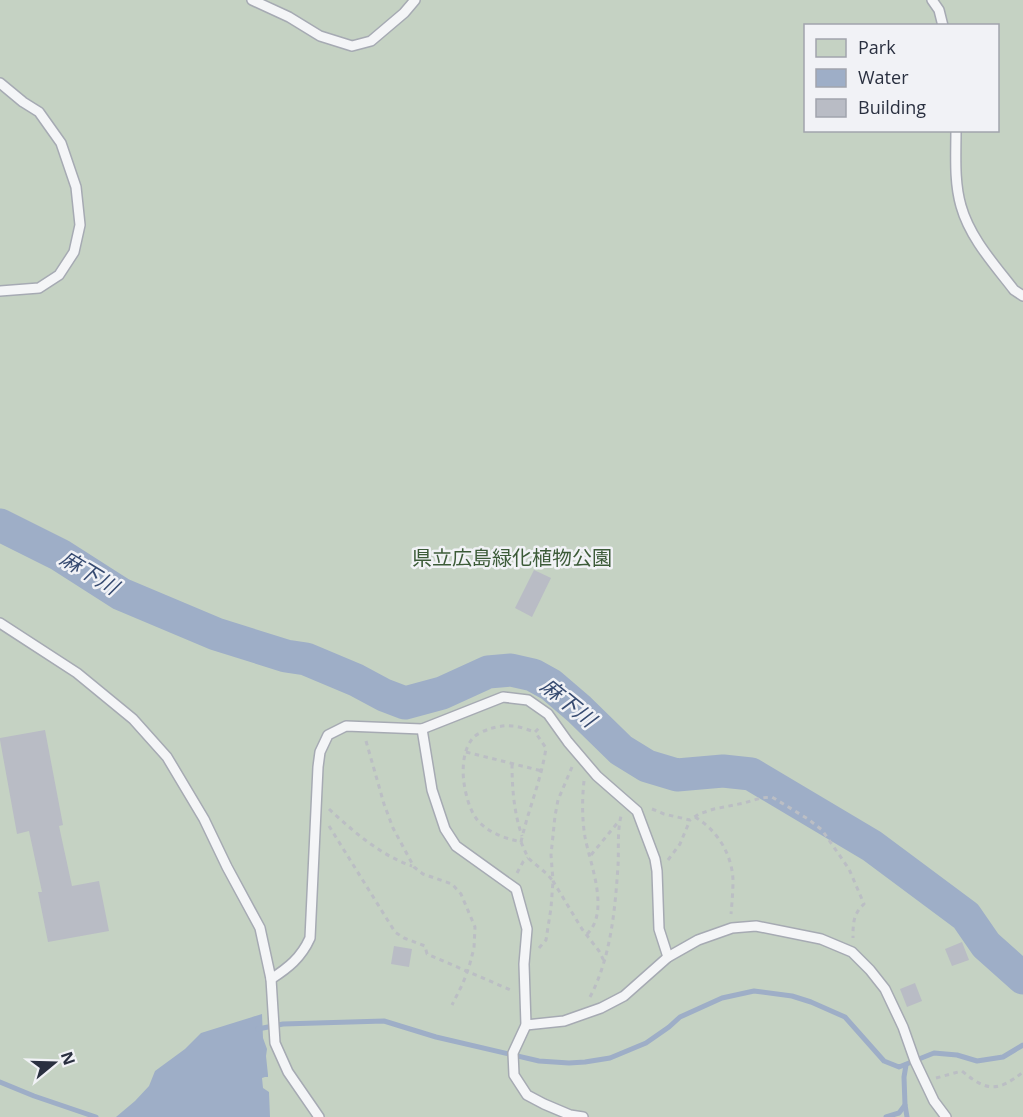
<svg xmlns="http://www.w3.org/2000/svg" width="1023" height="1117" viewBox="0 0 1023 1117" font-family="'Open Sans','Noto Sans JP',sans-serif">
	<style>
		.green { fill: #c5d2c3; fill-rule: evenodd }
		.water { fill: #9eaec7 }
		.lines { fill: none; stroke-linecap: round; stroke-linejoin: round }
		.stream { stroke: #9eaec7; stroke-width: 5 }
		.river { stroke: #9eaec7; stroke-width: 33 }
		.building { fill: #b9bcc5 }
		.service-casing { stroke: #a6aab3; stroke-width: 12 }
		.path { stroke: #bbbec4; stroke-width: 3; stroke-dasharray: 4.5 4.5; stroke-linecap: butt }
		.service { stroke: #f4f5f7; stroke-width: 9 }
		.labels { text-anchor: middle; stroke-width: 5; stroke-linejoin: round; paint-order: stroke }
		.park-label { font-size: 20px; fill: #3c5b38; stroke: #f1f2f6 }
		.water-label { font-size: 21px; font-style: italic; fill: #374b71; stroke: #f1f2f6 }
	</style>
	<rect width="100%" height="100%" fill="#e1e3e9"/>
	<!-- green -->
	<path class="green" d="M0,0h1023v1117h-1023zM806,26h192v104h-192z"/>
	<!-- water -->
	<polygon class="water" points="262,1014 263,1038 267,1049 266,1056 268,1075 268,1077 265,1077 262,1078 263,1088 269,1092 270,1117 116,1117 135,1101 149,1086 155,1071 185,1049 201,1033"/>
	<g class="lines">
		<!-- stream -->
		<g class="stream">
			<polyline points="258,1029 283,1024 384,1021 436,1037 539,1061 569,1063 585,1062 610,1058 646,1043 669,1027 680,1017 722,998 754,991 792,996 811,1002 845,1017 884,1061 899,1067 934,1053 957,1055 977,1061 1003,1057 1023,1045"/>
			<polyline points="0,1082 34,1096 96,1117"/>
			<polyline points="905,1105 907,1117"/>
			<polyline points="886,1117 899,1113 905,1105 904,1077 906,1065"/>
		</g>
		<!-- river -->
		<polyline class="river" points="0,525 60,555 121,594 216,634 286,656 306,659 356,680 384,695 405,703 442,693 488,672 511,670 533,675 551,685 579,709 621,750 647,766 677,775 723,771 751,774 872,846 966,916 986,945 1023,978"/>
	</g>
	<!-- building -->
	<g class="building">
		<polygon points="534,570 551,578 532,617 515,608"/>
		<polygon points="45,730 63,825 59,826 72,886 99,881 109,931 48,942 38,892 42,892 29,831 17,834 0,740 0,738"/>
		<polygon points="962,942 969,960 952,966 945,949"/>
		<polygon points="394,946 412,949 409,967 391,964"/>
		<polygon points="915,983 922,1001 907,1007 900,989"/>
	</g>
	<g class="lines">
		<defs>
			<g id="service">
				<polyline points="252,0 289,17 320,36 352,46 371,41 404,13 415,0"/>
				<polyline points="932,0 939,10 943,26"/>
				<polyline points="0,83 23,102 39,112 61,143 76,187 80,225 74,252 59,275 39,288 0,291"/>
				<path d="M956,130c0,25 -2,52 5,76 9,32 33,58 53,84l9,6"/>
				<polyline points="0,623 77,673 133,719 167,757 204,819 227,867 260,928 271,979 275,1043 288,1072 319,1117"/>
				<polyline points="422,729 432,790 445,829 456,846 516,889 527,929 524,964 526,1025 513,1053 514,1075 527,1095 544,1104 570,1115 583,1117"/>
				<path d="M271,979c17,-11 30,-21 39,-41l8,-171 2,-15 8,-17 18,-9 76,3 81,-32 25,3 20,14 20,28 29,34 40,35 18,48 2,12 2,58 9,28"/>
				<polyline points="526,1025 564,1021 601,1008 624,996 668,957 698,940 732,928 756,926 821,939 852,952 870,970 885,989 903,1027 915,1061 934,1101 946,1117"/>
			</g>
		</defs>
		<!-- service casing -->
		<use href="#service" class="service-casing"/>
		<!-- path -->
		<g class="path">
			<polyline points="366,741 384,804 393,828 414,867 423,874 452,884 461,894 475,927 474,948 469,967 463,983 452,1005"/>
			<polyline points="466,752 542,771"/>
			<path d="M512,764c0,24 2,49 10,72"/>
			<polyline points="572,767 558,800 555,816 551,855 553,881 582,929 599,951 604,961"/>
			<path d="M584,781c-2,18 -2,38 1,56 5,27 26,76 1,98"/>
			<path d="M329,809c25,23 51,46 83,57"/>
			<path d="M652,809l12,5 26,6 9,-6 15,-5 30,-6 17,-5 11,-1 36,22 14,11 27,39 15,35c-11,10 -11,20 -11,34"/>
			<path d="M695,817c22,13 37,37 38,63 0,11 -1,23 -2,34"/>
			<polyline points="329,826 395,932 404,938 425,946 427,954 513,991"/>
			<path d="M521,842c7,-32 20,-61 25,-94l-11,-16"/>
			<polyline points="591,855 619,821"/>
			<polyline points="668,860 680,844 690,820"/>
			<polyline points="517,873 523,862 528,858"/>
			<path d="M539,948l7,-8 5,-32 2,-27 -6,-7 -19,-16 -7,-16c-16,-4 -30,-8 -42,-20 -9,-10 -13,-26 -15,-39 -2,-14 -1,-34 9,-45 3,-4 11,-7 16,-9 7,-2 15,-4 23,-3 7,0 16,4 23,6l6,-6"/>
			<path d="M590,997c21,-40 25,-87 28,-131 1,-16 -1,-34 3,-50"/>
			<path d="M936,1078l26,-7c25,21 36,21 61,1"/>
		</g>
		<!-- service -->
		<use href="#service" class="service"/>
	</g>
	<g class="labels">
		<!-- park labels -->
		<g class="park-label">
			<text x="512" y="565">県立広島緑化植物公園</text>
		</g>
		<!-- water labels -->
		<g class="water-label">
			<text transform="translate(89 573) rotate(31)" y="7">麻下川</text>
			<text transform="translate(568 703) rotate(39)" y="7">麻下川</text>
		</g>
	</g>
	<!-- legend -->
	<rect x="804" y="24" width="195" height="108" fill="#f1f2f6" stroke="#a1a4ad" stroke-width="1.5"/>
	<rect x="816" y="39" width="30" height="18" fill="#c5d2c3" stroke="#a1a4ad" stroke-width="1.5"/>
	<text x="858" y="54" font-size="18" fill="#2a3040">Park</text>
	<rect x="816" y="69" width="30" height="18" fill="#9eaec7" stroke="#a1a4ad" stroke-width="1.5"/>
	<text x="858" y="84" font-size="18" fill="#2a3040">Water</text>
	<rect x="816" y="99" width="30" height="18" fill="#b9bcc5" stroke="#a1a4ad" stroke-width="1.5"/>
	<text x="858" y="114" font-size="18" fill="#2a3040">Building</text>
	<!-- north arrow -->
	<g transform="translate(54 1063) rotate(71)" stroke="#f1f2f6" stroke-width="4.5" paint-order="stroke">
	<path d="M0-4.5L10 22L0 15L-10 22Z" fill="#2a3040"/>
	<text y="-9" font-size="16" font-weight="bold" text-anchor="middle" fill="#2a3040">N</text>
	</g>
</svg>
